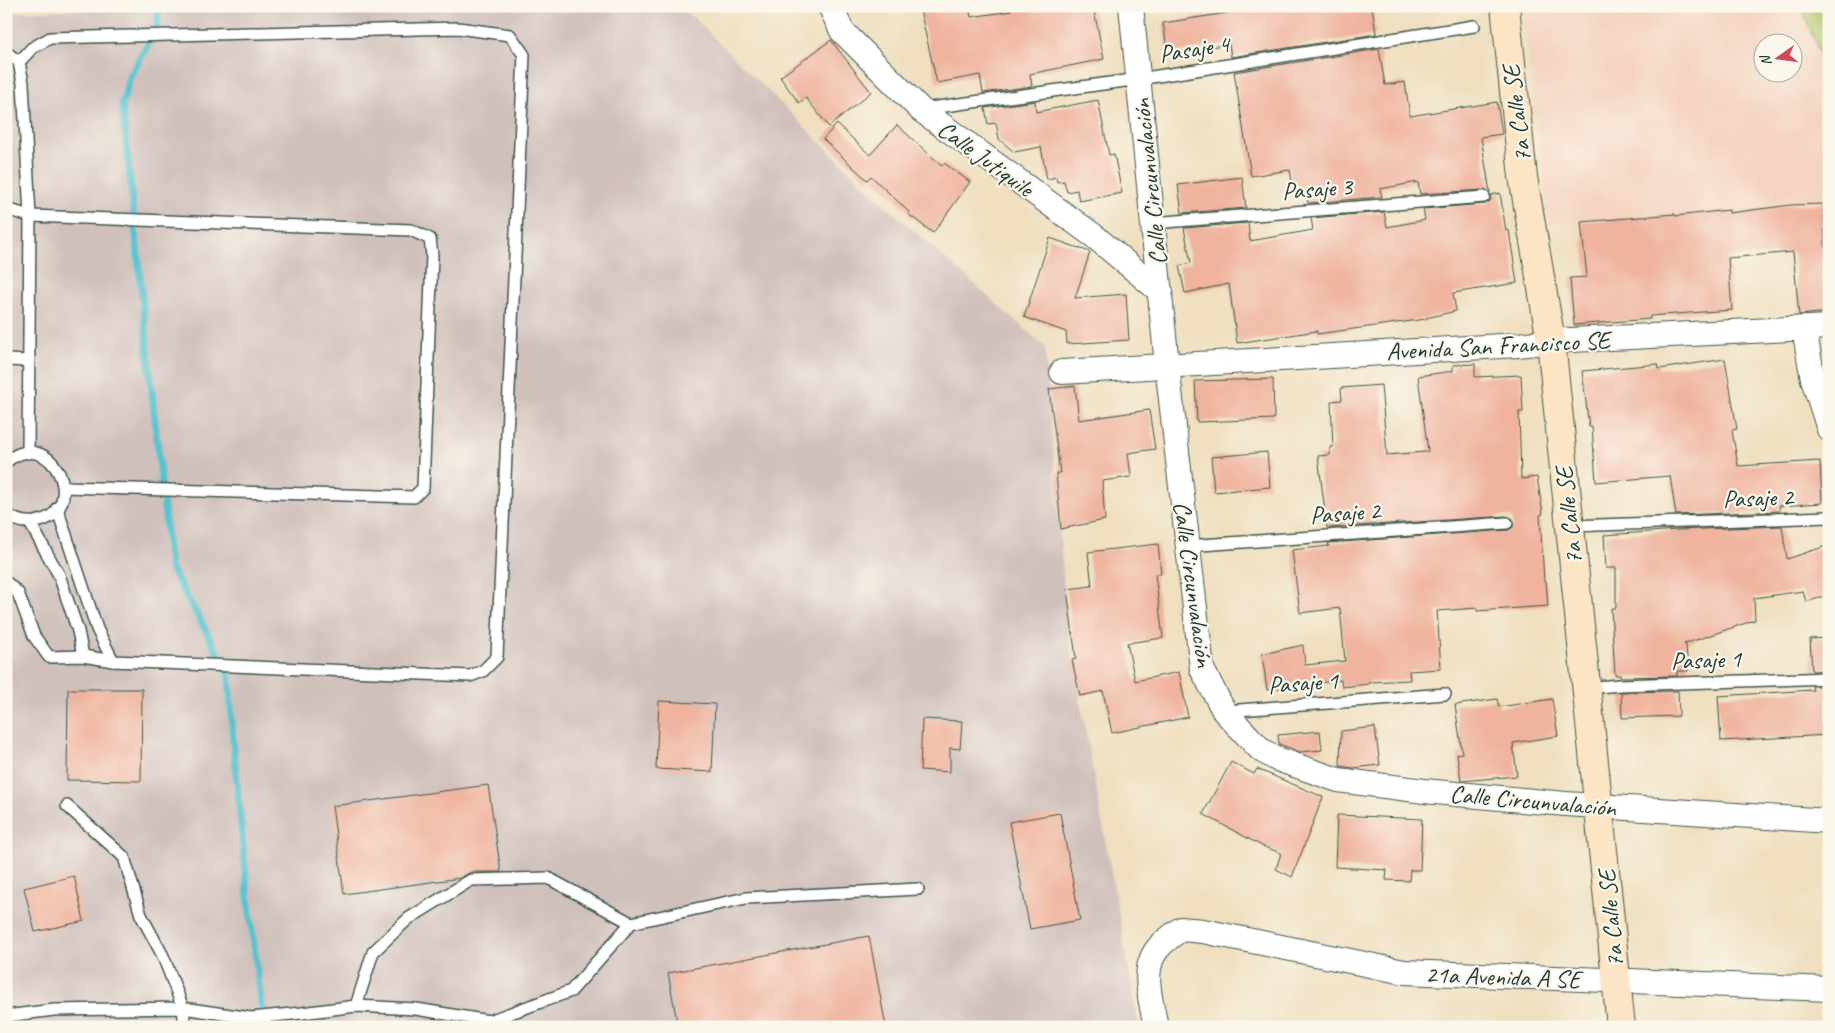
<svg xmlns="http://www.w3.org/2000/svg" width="1835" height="1033" viewBox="0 0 1835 1033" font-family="Caveat,sans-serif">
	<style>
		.built { fill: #f4d3c0; fill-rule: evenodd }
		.industrial { fill: #d0c0bc }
		.green { fill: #b2c66a; stroke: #68824f }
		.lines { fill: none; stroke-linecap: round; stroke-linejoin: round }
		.stream { stroke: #56c3cf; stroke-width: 7 }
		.building { fill: #efb39e }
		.lane-casing { stroke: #3e5549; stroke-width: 14 }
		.street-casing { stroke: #3e5549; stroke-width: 26 }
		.secondary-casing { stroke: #3e5549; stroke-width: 30 }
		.lane { stroke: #fff; stroke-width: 11 }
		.street { stroke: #fff; stroke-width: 24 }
		.secondary { stroke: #fce5c4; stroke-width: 28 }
		.labels { text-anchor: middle; stroke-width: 4.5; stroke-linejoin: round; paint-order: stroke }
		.street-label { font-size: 25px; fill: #1f3d34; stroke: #fbf7ec }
	</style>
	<rect width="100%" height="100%" fill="#fbf7ec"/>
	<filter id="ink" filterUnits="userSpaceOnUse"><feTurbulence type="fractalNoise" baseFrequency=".02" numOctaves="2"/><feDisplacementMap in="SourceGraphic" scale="10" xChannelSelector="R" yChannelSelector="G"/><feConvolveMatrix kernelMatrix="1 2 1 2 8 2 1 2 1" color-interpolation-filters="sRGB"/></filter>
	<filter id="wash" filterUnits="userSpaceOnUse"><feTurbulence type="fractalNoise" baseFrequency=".0096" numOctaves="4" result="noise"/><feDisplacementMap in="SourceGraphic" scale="20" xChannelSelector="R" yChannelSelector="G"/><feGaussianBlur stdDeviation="1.12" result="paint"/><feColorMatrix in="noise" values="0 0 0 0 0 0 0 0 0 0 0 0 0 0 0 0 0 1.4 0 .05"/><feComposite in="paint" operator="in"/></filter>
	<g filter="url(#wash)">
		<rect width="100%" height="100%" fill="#efdfbf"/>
		<!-- built -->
		<path class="built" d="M1521,6h282l1,8 25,64v133l-279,13zM1762,42h30v30h-30z"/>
		<!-- industrial -->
		<polygon class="industrial" points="150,6 675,6 694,18 877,198 1045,347 1067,627 1139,1027 6,1027 6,13"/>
		<!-- green -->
		<polygon class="green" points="1803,6 1829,6 1829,78 1804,14"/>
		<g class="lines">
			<!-- stream -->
			<polyline class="stream" points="159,6 157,27 130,77 122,104 131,188 170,567 204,627 229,676 233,741 247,888 264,1027"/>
		</g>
		<g id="blocks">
			<!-- building -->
			<g class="building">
				<polygon points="936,6 953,6 954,10 969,8 971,17 1011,11 1010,6 1093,6 1104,59 1030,74 1032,86 983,93 980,75 937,83 920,10"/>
				<polygon points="1226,6 1372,6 1376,34 1231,57 1229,44 1168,54 1163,23 1227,13"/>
				<polygon points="831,40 871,92 829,127 806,98 799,103 780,77"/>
				<polygon points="1379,49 1385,85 1405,82 1410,116 1497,102 1502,134 1481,137 1490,193 1483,190 1420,194 1418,182 1380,189 1382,197 1308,203 1306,191 1294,193 1290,170 1251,176 1234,72"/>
				<polygon points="1098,100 1109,155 1114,154 1122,193 1079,201 1077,190 1067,192 1064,181 1057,182 1056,177 1047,179 1041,147 1014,152 999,139 996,123 988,124 985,108 1035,101 1036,112"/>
				<polygon points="837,124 870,155 897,125 942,166 944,163 970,182 933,233 908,214 909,212 871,176 867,180 823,139"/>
				<polygon points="1242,177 1246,208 1182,213 1178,185"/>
				<polygon points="1500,193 1506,231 1509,230 1517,283 1453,293 1456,311 1426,318 1426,319 1317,334 1317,331 1237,343 1229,284 1185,293 1179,266 1191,263 1184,228 1248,223 1250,241 1313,230 1311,218 1384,212 1387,227 1425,220 1423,209 1485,204 1490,201 1491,195"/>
				<polygon points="1823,204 1826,257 1829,256 1829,312 1799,315 1793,252 1728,258 1732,310 1703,312 1650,316 1650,319 1574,325 1570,278 1587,277 1581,222 1675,214 1675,216 1729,210 1729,213 1791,205"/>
				<polygon points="1050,238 1090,252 1075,298 1126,294 1129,340 1067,344 1066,332 1024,317"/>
				<polygon points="1725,359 1737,429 1732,430 1738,466 1820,461 1822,503 1779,506 1780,511 1676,515 1670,476 1596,482 1592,427 1589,427 1582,371 1658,364 1659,369"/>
				<polygon points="1475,364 1475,377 1521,375 1523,412 1519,412 1521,479 1537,477 1543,514 1540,515 1544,581 1546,581 1548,606 1477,611 1477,608 1437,611 1441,669 1409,671 1410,680 1369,682 1369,684 1342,687 1341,680 1267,690 1262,654 1303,645 1305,665 1345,661 1340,608 1300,613 1292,550 1329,546 1328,543 1508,530 1513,527 1513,519 1506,516 1327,528 1318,456 1330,455 1330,447 1333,447 1331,401 1342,400 1341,388 1381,385 1387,455 1425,452 1428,451 1418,376 1453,371 1453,365"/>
				<polygon points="1273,379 1274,419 1197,422 1195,381"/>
				<polygon points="1075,386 1079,420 1149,410 1155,449 1128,453 1131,477 1102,481 1105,520 1061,529 1056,473 1060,473 1049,389"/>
				<polygon points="1267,452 1270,487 1214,492 1211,457"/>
				<polygon points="1782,526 1787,559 1829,545 1829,595 1806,602 1803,591 1754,598 1755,620 1684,644 1686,645 1688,671 1677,671 1677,676 1620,677 1620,675 1615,675 1611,608 1616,608 1616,568 1606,568 1604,535 1678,530"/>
				<polygon points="1158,544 1161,574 1155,574 1163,638 1127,643 1135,681 1179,672 1188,717 1112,733 1103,691 1080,696 1072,660 1076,659 1067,589 1092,586 1088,552"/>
				<polygon points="1829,638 1829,670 1812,671 1810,639"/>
				<polygon points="1812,686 1829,686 1829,698 1826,698 1828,735 1721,741 1718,696 1813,690"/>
				<polygon points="68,689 142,689 141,781 67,780"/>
				<polygon points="1678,691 1679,716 1622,718 1621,692"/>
				<polygon points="1497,699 1499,707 1552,699 1558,736 1513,743 1517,776 1461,781 1457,754 1462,753 1455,705"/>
				<polygon points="659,701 715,704 712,772 656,769"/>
				<polygon points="922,719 962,721 960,749 950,748 950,772 920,770"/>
				<polygon points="1375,727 1380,765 1353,768 1340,766 1341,731"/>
				<polygon points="1320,731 1322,750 1300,752 1279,744 1278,735"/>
				<polygon points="1231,762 1254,774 1257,769 1323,797 1292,877 1276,869 1281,853 1262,846 1203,814"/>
				<polygon points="488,785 501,872 471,872 460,878 344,894 332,806"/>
				<polygon points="1060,813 1080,920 1030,929 1009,822"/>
				<polygon points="1337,815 1422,819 1420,870 1410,870 1409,881 1386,880 1387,870 1335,867"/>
				<polygon points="74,876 84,921 35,932 24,888"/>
				<polygon points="869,936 886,1027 678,1027 668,973"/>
			</g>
		</g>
	</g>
	<g filter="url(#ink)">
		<use href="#blocks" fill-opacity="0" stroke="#3e5549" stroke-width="1"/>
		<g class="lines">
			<defs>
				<g id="lane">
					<polyline points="6,52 19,62 23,83 30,216 28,453"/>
					<polyline points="923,109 1139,79 1474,26"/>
					<polyline points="6,209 30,216 411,230 430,239 432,255 423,488 414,497 64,487"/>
					<polyline points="1152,223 1484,197"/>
					<polyline points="6,360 29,361"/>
					<path d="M6,462c45,-39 87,50 29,60 -10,1 -21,-1 -29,-9"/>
					<polyline points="57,508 97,629 113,661"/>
					<polyline points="30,523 59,575 78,631 83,656"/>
					<polyline points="1570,526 1829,517"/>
					<polyline points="1187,546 1507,523"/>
					<polyline points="6,582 18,593 34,636 49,657 83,656 113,661 470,676 483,671 497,657 524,55 510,35 458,28 50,38 32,48 19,62"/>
					<polyline points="1586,688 1620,685 1829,678"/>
					<polyline points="1226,711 1445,694"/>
					<polyline points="67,806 124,857 141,915 163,956 183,1008 185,1027"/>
					<polyline points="356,1006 373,952 408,919 471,880 548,878 631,923"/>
					<polyline points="6,1016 54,1010 183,1008 251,1018 302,1013 356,1006 416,1009 489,1021 571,991 631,923 746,898 918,889"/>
				</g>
				<g id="street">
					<polyline points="830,6 842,31 921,110 1094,236 1161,292"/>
					<polyline points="1131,6 1167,365 1202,669 1224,711 1261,750 1277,759 1338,780 1424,791 1566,804 1829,821"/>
					<polyline points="1804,329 1813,379 1829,429"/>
					<polyline points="1062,372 1518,345 1551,341 1829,327"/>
					<path d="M1156,1027c-5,-28 -18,-62 7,-84 6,-5 12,-10 18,-14l22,2 201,41 425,17"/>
				</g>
				<polyline id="secondary" points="1505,6 1523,177 1551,341 1621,1027"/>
			</defs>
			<!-- lane casing -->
			<use href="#lane" class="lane-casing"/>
			<!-- street casing -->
			<use href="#street" class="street-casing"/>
			<!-- secondary casing -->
			<use href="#secondary" class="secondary-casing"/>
			<!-- lane -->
			<use href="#lane" class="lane"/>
			<!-- street -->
			<use href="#street" class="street"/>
			<!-- secondary -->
			<use href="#secondary" class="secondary"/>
		</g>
	</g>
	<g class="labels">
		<!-- street labels -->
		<g class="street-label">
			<text transform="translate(1194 48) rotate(-9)" y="9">Pasaje 4</text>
			<text transform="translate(1516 114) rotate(-97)" y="9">7a Calle SE</text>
			<text transform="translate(986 158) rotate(36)" y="9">Calle Jutiquile</text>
			<text transform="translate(1149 182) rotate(-96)" y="9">Calle Circunvalación</text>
			<text transform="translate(1317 188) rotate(-4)" y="9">Pasaje 3</text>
			<text transform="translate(1498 345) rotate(-3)" y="9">Avenida San Francisco SE</text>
			<text transform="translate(1758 497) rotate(-2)" y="9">Pasaje 2</text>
			<text transform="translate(1345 512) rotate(-4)" y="9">Pasaje 2</text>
			<text transform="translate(1568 516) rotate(-96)" y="9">7a Calle SE</text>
			<text transform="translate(1194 584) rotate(82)" y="9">Calle Circunvalación</text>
			<text transform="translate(1706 659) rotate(-2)" y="9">Pasaje 1</text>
			<text transform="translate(1303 682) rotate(-4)" y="9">Pasaje 1</text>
			<text transform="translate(1533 800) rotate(5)" y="9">Calle Circunvalación</text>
			<text transform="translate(1610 919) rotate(-95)" y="9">7a Calle SE</text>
			<text transform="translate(1503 976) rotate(2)" y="9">21a Avenida A SE</text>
		</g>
	</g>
	<!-- margin -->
	<rect width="1835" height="1033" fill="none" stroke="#fbf7ec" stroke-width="25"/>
	<!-- north arrow -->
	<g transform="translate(1778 58) rotate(256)"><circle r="24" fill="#fbf7ec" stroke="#a3ada2"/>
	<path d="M0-4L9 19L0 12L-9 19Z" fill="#d1495b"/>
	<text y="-8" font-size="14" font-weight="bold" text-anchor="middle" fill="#1f3d34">N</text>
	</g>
</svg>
